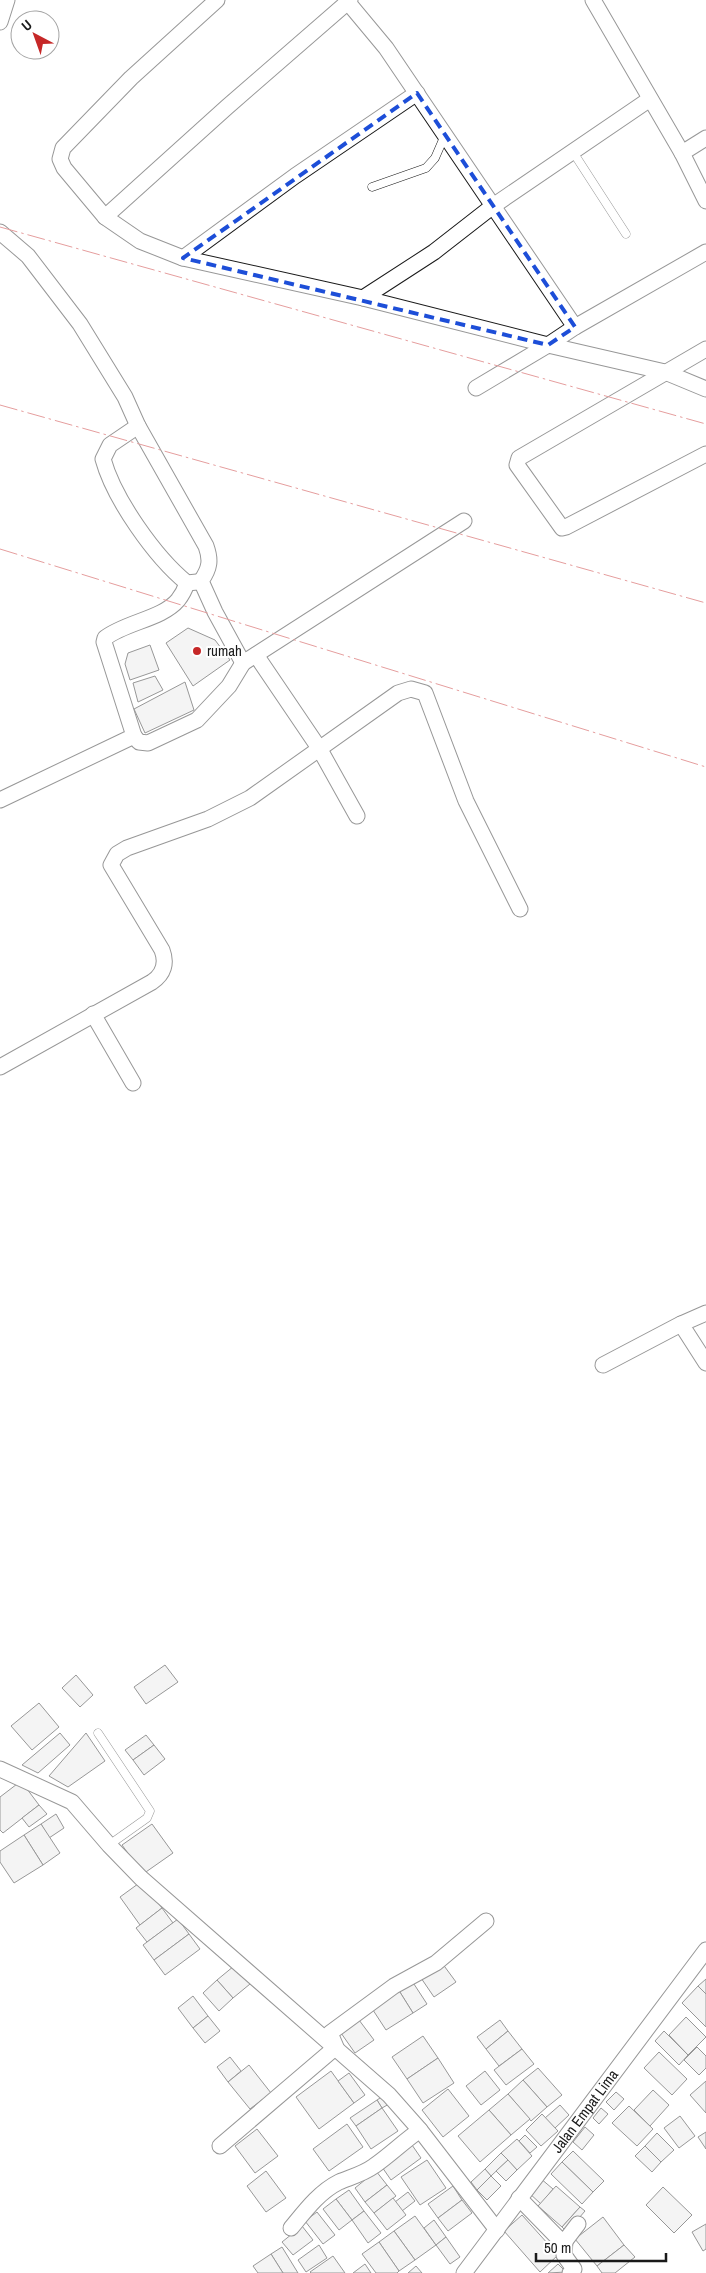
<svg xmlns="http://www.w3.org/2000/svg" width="706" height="2273" viewBox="0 0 706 2273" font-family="'Archivo Narrow',sans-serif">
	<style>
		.building { fill: #e6e6e6; stroke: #1a1a1a }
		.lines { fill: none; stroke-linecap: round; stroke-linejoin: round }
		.service-casing { stroke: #1a1a1a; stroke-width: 9 }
		.minor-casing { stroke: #1a1a1a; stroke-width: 17 }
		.service { stroke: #fff; stroke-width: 8 }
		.minor { stroke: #fff; stroke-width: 15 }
		.power { stroke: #c62828; stroke-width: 1; stroke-dasharray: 18 4 2.5 4; stroke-linecap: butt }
		.marked { fill: none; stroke: #1d4ed8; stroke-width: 4; stroke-dasharray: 10 6; stroke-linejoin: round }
		.poi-dot { fill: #c62828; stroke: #fff; stroke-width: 2 }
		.labels { text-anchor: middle; stroke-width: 4; stroke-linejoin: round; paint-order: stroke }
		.poi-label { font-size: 15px; fill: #1a1a1a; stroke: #fff; text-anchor: start }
		.street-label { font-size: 15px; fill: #1a1a1a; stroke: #fff }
	</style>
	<rect width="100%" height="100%" fill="#fff"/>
	<!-- building -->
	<g class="building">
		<polygon points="188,628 215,640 230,660 193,686 166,643"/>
		<polygon points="150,645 159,670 130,680 125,664 128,653"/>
		<polygon points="155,676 163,690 138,702 133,683"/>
		<polygon points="185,682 194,710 145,733 134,709"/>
		<polygon points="165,1665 178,1682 146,1704 134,1687"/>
		<polygon points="76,1675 93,1695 80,1707 62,1688"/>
		<polygon points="39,1703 59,1727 32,1750 11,1726"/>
		<polygon points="60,1733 70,1745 38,1773 22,1765"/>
		<polygon points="86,1733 105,1761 68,1787 49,1776"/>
		<polygon points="146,1735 154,1745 133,1760 125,1750"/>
		<polygon points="154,1745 165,1759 144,1775 133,1760"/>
		<polygon points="21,1781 39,1805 3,1833 0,1830 0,1797"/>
		<polygon points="39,1805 47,1814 29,1827 22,1818"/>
		<polygon points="56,1814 64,1828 49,1838 41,1824"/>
		<polygon points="41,1824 60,1853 43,1865 24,1835"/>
		<polygon points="152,1824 173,1853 143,1874 122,1845"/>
		<polygon points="24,1835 43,1865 14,1883 0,1862 0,1851"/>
		<polygon points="142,1881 162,1908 140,1925 120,1897"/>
		<polygon points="162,1908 173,1923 147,1942 136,1928"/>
		<polygon points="178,1919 189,1934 154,1960 143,1945"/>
		<polygon points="189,1934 200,1949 165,1975 154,1960"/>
		<polygon points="442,1963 456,1982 434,1997 421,1978"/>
		<polygon points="234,1966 250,1984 233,1998 217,1980"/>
		<polygon points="706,1979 706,1994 698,1986"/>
		<polygon points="217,1980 233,1998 219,2011 203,1993"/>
		<polygon points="412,1981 427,2004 413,2013 398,1989"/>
		<polygon points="698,1986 706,1994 706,2027 682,2003"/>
		<polygon points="398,1989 413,2013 386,2030 371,2007"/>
		<polygon points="193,1996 208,2016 193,2028 178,2008"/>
		<polygon points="208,2016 220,2031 205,2043 193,2028"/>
		<polygon points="686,2017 706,2037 688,2055 669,2035"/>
		<polygon points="359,2020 374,2040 355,2053 341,2033"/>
		<polygon points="500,2020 508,2031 486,2049 477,2037"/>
		<polygon points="508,2031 522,2049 499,2066 486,2049"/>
		<polygon points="664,2031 688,2055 679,2065 655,2041"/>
		<polygon points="423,2036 438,2058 407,2079 392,2057"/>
		<polygon points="697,2047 706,2056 706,2068 699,2075 684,2060"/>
		<polygon points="522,2049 534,2064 506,2085 494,2070"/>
		<polygon points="659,2052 687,2079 672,2095 644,2068"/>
		<polygon points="230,2057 241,2071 228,2082 217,2067"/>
		<polygon points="438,2058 454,2083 423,2103 407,2079"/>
		<polygon points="249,2065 271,2093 250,2109 228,2082"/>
		<polygon points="538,2068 562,2095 547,2107 523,2080"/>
		<polygon points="331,2071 354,2103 319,2129 296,2097"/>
		<polygon points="485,2071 500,2090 481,2105 466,2086"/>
		<polygon points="349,2073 365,2095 354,2103 338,2081"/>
		<polygon points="523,2080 547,2107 531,2121 508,2094"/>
		<polygon points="706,2081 706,2113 690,2095"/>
		<polygon points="448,2089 469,2116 443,2137 422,2110"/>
		<polygon points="653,2090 669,2105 650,2126 634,2110"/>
		<polygon points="616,2092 624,2099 614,2110 606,2102"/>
		<polygon points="508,2094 530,2119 511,2135 489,2110"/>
		<polygon points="383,2096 389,2104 382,2108 377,2100"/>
		<polygon points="377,2100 382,2108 356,2126 350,2118"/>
		<polygon points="560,2105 569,2115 555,2128 545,2118"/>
		<polygon points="629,2106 653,2129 637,2146 612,2123"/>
		<polygon points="382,2108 398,2131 371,2149 356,2126"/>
		<polygon points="601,2108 608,2114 599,2124 593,2118"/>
		<polygon points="489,2110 511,2135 480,2162 458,2136"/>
		<polygon points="542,2114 558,2131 541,2146 526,2130"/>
		<polygon points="680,2116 695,2136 679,2148 664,2128"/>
		<polygon points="347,2124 363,2147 329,2171 313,2149"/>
		<polygon points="585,2127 594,2135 582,2150 573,2142"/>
		<polygon points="257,2129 278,2156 255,2173 235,2146"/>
		<polygon points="706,2132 706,2149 698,2137"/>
		<polygon points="657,2133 674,2150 661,2162 645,2146"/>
		<polygon points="525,2135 537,2147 530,2153 519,2141"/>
		<polygon points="517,2139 532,2156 517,2170 501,2153"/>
		<polygon points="412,2145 421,2158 391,2180 382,2167"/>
		<polygon points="645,2146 661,2162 652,2172 635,2156"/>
		<polygon points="573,2151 604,2181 593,2192 562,2162"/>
		<polygon points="501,2153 508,2160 491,2176 485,2169"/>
		<polygon points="427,2160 446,2188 420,2205 401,2177"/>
		<polygon points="508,2160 517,2170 506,2181 496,2171"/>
		<polygon points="562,2162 593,2192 582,2204 551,2174"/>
		<polygon points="485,2169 491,2176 477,2190 471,2182"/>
		<polygon points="266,2171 286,2198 266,2212 247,2186"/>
		<polygon points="376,2171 387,2185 365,2202 355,2188"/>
		<polygon points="491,2176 501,2186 487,2200 477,2190"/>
		<polygon points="540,2178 553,2189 541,2204 528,2192"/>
		<polygon points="387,2185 396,2196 374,2213 365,2202"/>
		<polygon points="453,2186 462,2200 438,2218 428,2204"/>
		<polygon points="556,2186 580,2207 562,2227 538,2206"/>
		<polygon points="663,2187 692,2215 674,2233 646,2205"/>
		<polygon points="349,2190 364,2211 352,2220 336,2199"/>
		<polygon points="408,2192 415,2201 402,2211 395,2202"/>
		<polygon points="393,2198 406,2215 387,2230 374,2213"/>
		<polygon points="336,2199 352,2220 339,2230 323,2209"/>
		<polygon points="462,2200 472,2213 448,2231 438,2218"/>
		<polygon points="580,2207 585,2211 567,2232 562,2227"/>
		<polygon points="364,2211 381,2233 368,2243 352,2220"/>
		<polygon points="317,2212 335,2235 323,2244 305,2221"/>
		<polygon points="522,2215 558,2255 540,2272 504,2231"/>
		<polygon points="415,2216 436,2245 415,2260 394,2231"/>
		<polygon points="603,2217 624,2245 597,2266 575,2239"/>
		<polygon points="434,2220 446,2237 436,2245 424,2228"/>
		<polygon points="706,2224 706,2249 703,2251 692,2232"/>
		<polygon points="302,2226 313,2240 293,2255 282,2242"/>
		<polygon points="394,2231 415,2260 399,2271 379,2242"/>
		<polygon points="446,2237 460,2257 450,2264 436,2245"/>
		<polygon points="379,2242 399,2271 397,2273 376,2273 362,2254"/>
		<polygon points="319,2245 327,2258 306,2272 298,2260"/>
		<polygon points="624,2245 635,2257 615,2273 602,2273 597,2266"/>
		<polygon points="282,2247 298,2273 283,2273 271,2254"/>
		<polygon points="271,2254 283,2273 258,2273 253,2266"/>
		<polygon points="333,2256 345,2273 311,2273 310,2272"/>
		<polygon points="365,2264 371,2273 353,2273"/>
		<polygon points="558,2264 566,2272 548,2273"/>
		<polygon points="416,2266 422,2273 408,2273"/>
	</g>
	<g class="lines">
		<defs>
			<g id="service">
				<polyline points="573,152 626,234"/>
				<polyline points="372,187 426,168 435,158 445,135"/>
				<polyline points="98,1733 150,1811 147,1818 109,1845"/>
			</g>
			<g id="minor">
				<polyline points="346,0 386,48 575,327"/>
				<polyline points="350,0 227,107 105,217 140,241 183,258 363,298 548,345 575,327 706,252"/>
				<polyline points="593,0 682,153 706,201"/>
				<polyline points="0,22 7,0"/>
				<polyline points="682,153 706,138"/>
				<polyline points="105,217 64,168 60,159 63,148 131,78 217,0"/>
				<path d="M0,232l28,24 52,68 45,73 13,29 68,120c5,14 4,22 -5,35l14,31 28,51 221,-142"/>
				<polyline points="183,258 295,176 417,93"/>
				<polyline points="363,298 434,252 493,206 650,99"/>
				<polyline points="706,349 519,458 517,465 562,528 566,527 706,454"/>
				<polyline points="476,388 548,345 665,372 706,389"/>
				<path d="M138,426l-28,19 -7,14c11,40 52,98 84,124l10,-1"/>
				<polyline points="256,655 319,748 357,816"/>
				<polyline points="134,736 139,742 148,743 197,720 229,686 243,663"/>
				<path d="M0,800l134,-64 -30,-94 1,-4c21,-16 57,-19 73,-38 4,-5 7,-11 9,-17"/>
				<polyline points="93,1014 133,1083"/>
				<path d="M0,1067l152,-85c12,-8 15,-19 10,-32l-51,-85 6,-11 10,-6 81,-29 42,-21 148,-105 13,-4 14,4 41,108 54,108"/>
				<polyline points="706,1313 681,1324 706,1363"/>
				<polyline points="603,1365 681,1324"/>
				<polyline points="0,1769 72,1802 109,1845 141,1878 389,2095 420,2130 497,2230"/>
				<polyline points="220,2146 336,2047 330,2033 394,1986 436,1963 486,1921"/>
				<polyline points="519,2198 559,2239 565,2241 578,2224"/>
				<path d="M291,2228c14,-17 28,-36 48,-46 12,-5 24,-8 35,-16 16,-11 30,-25 46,-36"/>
				<polyline points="565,2241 564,2255 574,2269 570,2273"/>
				<path id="s1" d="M464,2273l242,-323"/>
			</g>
		</defs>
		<!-- service casing -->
		<use href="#service" class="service-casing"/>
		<!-- minor casing -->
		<use href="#minor" class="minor-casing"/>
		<!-- service -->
		<use href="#service" class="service"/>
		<!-- minor -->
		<use href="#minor" class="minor"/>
		<!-- power -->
		<g class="power">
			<polyline points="0,227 706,424"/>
			<polyline points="0,405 706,603"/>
			<polyline points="0,549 706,767"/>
		</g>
	</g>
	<!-- marked area -->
	<path d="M0 0H706V2273H0ZM417,93l158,234 -27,18 -365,-87z" fill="#fff" fill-opacity=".55" fill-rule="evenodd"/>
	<path class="marked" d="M417,93l158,234 -27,18 -365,-87z"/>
	<!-- markers -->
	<circle class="poi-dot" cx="197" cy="651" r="5"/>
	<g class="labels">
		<!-- poi labels -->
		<g class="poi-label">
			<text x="207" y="656">rumah</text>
		</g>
		<!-- street labels -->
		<g class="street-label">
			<text dy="5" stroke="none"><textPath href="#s1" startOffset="202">Jalan Empat Lima</textPath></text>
		</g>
	</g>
	<!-- north arrow -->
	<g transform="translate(35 35) rotate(319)"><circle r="24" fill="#ffffff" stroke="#a3a3a3"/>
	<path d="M0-4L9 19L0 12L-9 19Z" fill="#c62828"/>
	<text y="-8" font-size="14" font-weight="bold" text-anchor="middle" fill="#1a1a1a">U</text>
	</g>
	<!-- scale -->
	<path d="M536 2253v8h130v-8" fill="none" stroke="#1a1a1a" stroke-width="2.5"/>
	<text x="544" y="2253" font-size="15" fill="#1a1a1a" stroke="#ffffff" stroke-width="4" paint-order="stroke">50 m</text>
</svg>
